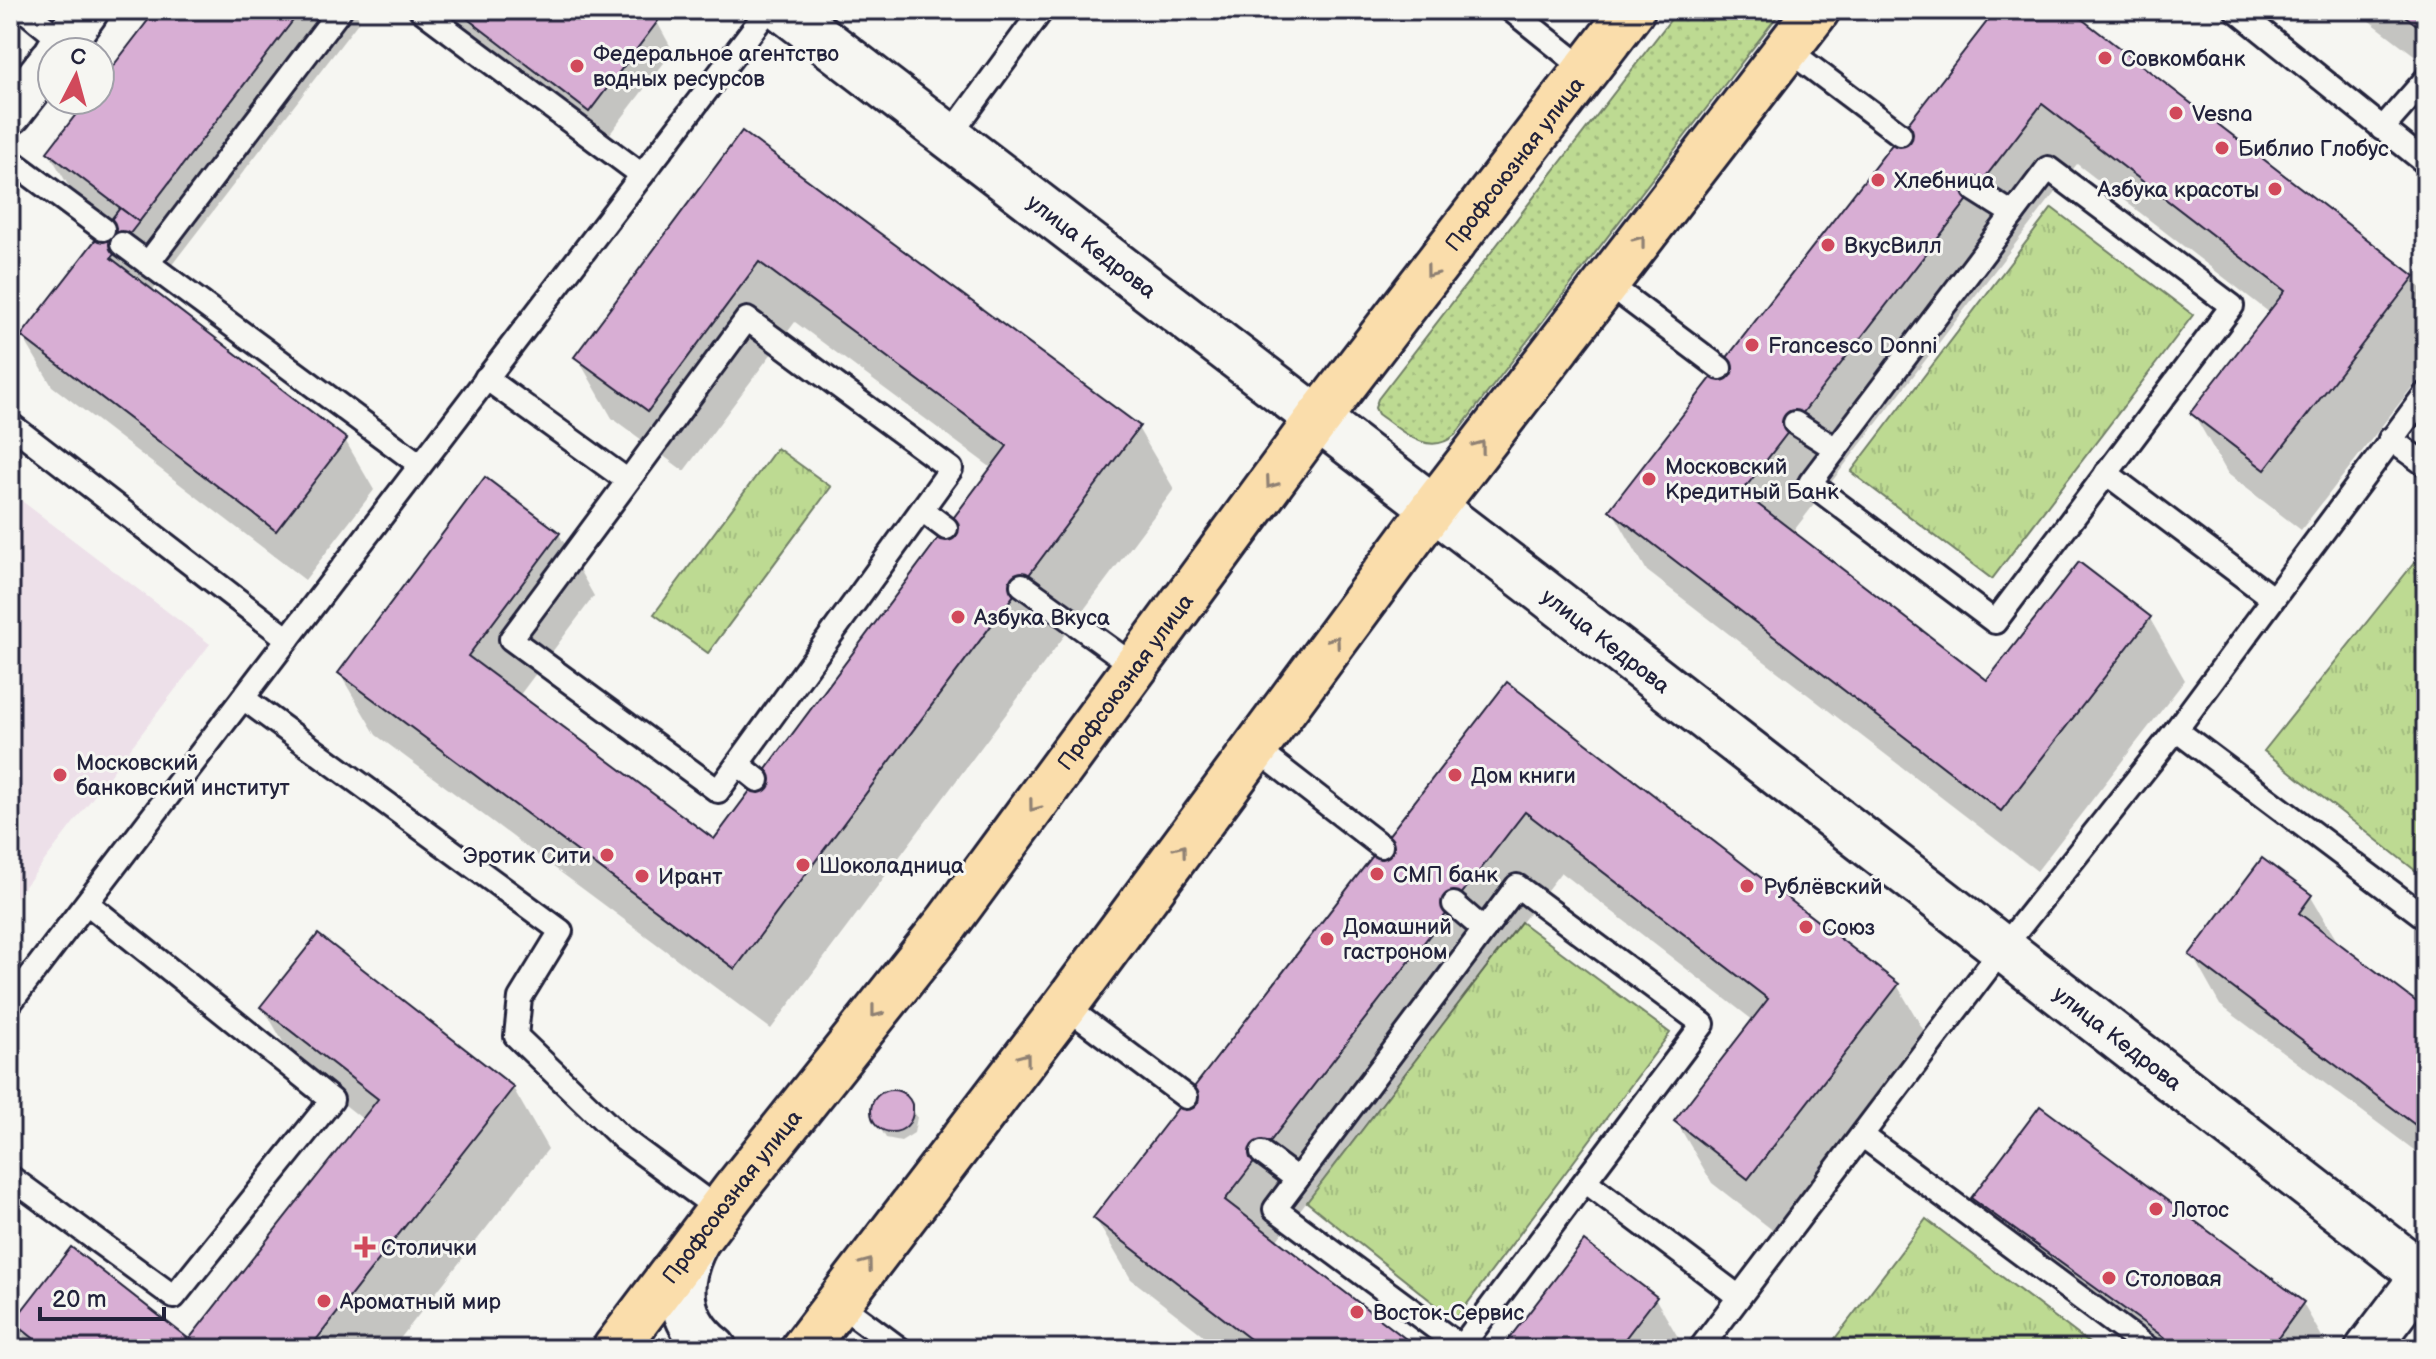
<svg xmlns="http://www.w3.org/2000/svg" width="2436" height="1359" viewBox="0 0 2436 1359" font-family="'Balsamiq Sans',sans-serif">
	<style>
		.built { fill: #ede0e9 }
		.grass { fill: url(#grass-dots); stroke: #707e66; stroke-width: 2 }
		.park { fill: url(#park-tufts); stroke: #707e66; stroke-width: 2 }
		.shadow { fill: #0003 }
		.building { fill: #d8aed4; stroke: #22223b; stroke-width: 2 }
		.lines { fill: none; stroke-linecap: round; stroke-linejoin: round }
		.service-casing { stroke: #22223b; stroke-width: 28 }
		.minor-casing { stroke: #22223b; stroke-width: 48 }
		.tertiary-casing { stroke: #22223b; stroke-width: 50 }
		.primary-casing { stroke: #22223b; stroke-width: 50 }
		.service { stroke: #f6f6f2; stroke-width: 22 }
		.minor { stroke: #f6f6f2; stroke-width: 42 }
		.tertiary { stroke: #f6f6f2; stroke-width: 44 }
		.primary { stroke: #faddab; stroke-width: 44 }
		.oneway { stroke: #8e8073 }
		.poi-dot { fill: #d1495b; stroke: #f6f6f2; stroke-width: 3 }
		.labels { text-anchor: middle; stroke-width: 6; stroke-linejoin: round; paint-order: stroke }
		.poi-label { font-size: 22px; fill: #22223b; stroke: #f6f6f2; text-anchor: start }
		.street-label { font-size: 22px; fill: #22223b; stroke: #f6f6f2 }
	</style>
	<defs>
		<pattern id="grass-dots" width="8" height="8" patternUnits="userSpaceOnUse" patternTransform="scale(2)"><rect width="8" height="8" fill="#bdda92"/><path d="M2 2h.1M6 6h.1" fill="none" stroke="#a2bb7f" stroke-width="1.8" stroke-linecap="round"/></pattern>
		<pattern id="park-tufts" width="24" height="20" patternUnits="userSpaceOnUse" patternTransform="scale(2)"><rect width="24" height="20" fill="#bdda92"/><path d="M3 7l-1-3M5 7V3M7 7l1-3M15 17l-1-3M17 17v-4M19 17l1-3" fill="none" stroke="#a2bb7f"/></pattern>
	</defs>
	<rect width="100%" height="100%" fill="#f6f6f2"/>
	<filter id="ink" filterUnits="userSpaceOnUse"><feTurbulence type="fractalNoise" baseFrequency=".0125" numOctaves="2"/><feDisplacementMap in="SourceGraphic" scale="16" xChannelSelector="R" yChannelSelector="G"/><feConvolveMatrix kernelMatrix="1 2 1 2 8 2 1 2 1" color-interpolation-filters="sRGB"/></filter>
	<g filter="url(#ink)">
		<!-- built -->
		<polygon class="built" points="10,492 210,644 10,906"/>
		<!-- grass -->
		<path class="grass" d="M1678,10h104l-327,425c-27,23 -54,-5 -77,-21l-3,-6 3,-9z"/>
		<!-- park -->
		<g class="park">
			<polygon points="2052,208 2193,315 1992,579 1851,472"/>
			<polygon points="777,448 831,487 708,653 654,614"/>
			<polygon points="2426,548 2426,879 2264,751"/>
			<polygon points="1521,922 1670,1033 1455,1320 1307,1202"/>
			<polygon points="1926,1219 2097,1349 1827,1349"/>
		</g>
		<!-- shadow -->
		<g class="shadow">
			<polygon points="159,10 354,10 360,20 151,292 345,440 374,490 305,580 52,386 23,337 108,225 78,202 49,153 90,100 100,100 100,87"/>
			<polygon points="438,10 640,10 657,22 673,51 606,139"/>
			<polygon points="1999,10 2067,10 2414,277 2426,298 2426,369 2301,530 2228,474 2193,413 2270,313 2077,164 1792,533 1987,683 2079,564 2150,619 2185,680 2037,871 1647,571 1612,510"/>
			<polygon points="2355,10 2426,10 2426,64"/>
			<polygon points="743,134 1138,428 1174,489 771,1029 376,735 340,674 559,534 594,596 519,696 715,842 993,469 795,322 684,471 612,418 577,357"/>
			<polygon points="1508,685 1897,985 1933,1046 1784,1239 1712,1183 1676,1121 1754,1021 1561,872 1276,1241 1416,1349 1221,1349 1131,1279 1095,1218"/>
			<polygon points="2263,861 2311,897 2340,946 2426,1011 2426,1159 2220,1005 2192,955"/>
			<polygon points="263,1007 513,1088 548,1149 392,1349 30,1349 15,1322 189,1342 364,1120 298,1068"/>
			<polygon points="888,1091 903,1094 917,1117 914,1133 901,1141 886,1138 872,1114 875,1100"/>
			<polygon points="2041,1109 2303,1304 2329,1349 2142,1349 2002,1248 1974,1198"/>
			<polygon points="1655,1298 1685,1349 1503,1349"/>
		</g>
		<!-- building -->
		<g class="building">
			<polygon points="156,10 301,10 139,222 47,152 87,100 100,100 100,83"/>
			<polygon points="456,10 644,10 658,21 589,112"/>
			<polygon points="1996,10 2070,10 2415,276 2265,470 2190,413 2285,291 2042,104 1795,423 1742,492 1987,680 2079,562 2151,617 2001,811 1609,510"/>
			<polygon points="2397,10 2426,10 2426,32"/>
			<polygon points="742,131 1140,426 735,969 338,673 485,477 560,533 468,656 714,839 1007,446 759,262 648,411 574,357"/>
			<polygon points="120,208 139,222 111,258 347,439 276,531 21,336"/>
			<polygon points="1507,682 1899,984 1748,1179 1674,1121 1768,999 1525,812 1225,1200 1419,1349 1263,1349 1093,1218"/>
			<polygon points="2262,858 2312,895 2299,913 2426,1009 2426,1133 2189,955"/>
			<polygon points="318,934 514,1087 309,1349 47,1349 13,1322 71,1247 189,1339 378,1099 260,1007"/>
			<circle cx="892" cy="1111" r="21"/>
			<polygon points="2040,1106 2304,1302 2270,1349 2180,1349 1971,1198"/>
			<polygon points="1584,1241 1657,1297 1617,1349 1501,1349"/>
		</g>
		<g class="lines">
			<defs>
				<g id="service">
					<polyline points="24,10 64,43"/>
					<polyline points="421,10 642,175"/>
					<polyline points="1511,10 1586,70"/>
					<polyline points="2236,10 2426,163"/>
					<polyline points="1787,49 1900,134"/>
					<polyline points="2382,129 2426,79"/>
					<polyline points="948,138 1042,10"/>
					<polyline points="10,160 103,229"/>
					<polygon points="2048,168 2232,306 1995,622 1810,483"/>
					<polyline points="1975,190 2013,214"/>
					<polyline points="122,244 419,464"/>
					<polyline points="148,263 340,10"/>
					<polyline points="1607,283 1720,368"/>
					<polyline points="486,378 628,481 747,319 951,469 718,791 511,639 628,481"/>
					<polyline points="1795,423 1836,449"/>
					<polyline points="10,424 288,639"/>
					<polyline points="2390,439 2426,465"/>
					<polyline points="2106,473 2272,598"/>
					<polyline points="922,510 946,528"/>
					<polyline points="1022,585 1137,668"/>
					<polyline points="243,698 561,931 520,998 516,1036 623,1139 719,1210"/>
					<polyline points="2176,730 2426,918"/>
					<polyline points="1256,749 1381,846"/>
					<polyline points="738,764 758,780"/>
					<polyline points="1454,904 1484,930"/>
					<polyline points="10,1003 768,10"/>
					<polyline points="1065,1006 1186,1097"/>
					<polyline points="1863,1136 2149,1349"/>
					<polyline points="1262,1153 1297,1179"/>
					<polyline points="10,1177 174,1297 332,1100 87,903"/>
					<polyline points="1585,1181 1703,1024 1517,886 1275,1209 1461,1347 1585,1181 1739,1297"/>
					<polyline points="838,1303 900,1349"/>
					<polyline points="1700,1349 2003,948 2176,730 2426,393"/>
				</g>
				<g id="minor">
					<polyline points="57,52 87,10"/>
					<polyline points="10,113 52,59"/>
					<polyline points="2367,1349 2423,1275"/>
				</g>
				<g id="tertiary">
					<path id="s1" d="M784,10l748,573 894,694"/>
					<path d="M696,1242c-21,39 -19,79 18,107"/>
				</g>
				<g id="primary">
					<path id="s2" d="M615,1349l119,-158 214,-269 369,-502 315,-410"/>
					<polyline points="803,1349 1065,1006 1433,508 1817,10"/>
				</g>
			</defs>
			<!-- service casing -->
			<use href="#service" class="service-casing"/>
			<!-- minor casing -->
			<use href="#minor" class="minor-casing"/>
			<!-- tertiary casing -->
			<use href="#tertiary" class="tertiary-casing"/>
			<!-- primary casing -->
			<use href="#primary" class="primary-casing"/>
			<!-- service -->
			<use href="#service" class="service"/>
			<!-- minor -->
			<use href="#minor" class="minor"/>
			<!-- tertiary -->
			<use href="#tertiary" class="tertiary"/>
			<!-- primary -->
			<use href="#primary" class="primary"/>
		</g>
		<!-- one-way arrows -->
		<defs><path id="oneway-chevron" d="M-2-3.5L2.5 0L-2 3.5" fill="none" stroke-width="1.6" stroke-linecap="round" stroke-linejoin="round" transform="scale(2)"/></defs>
		<g class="oneway">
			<use href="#oneway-chevron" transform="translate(1640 241) rotate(-52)"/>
			<use href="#oneway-chevron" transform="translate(1431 272) rotate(127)"/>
			<use href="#oneway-chevron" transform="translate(1480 446) rotate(-53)"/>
			<use href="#oneway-chevron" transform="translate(1271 483) rotate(126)"/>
			<use href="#oneway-chevron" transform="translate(1335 641) rotate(-54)"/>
			<use href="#oneway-chevron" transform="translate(1034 806) rotate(127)"/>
			<use href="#oneway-chevron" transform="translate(1181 850) rotate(-53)"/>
			<use href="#oneway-chevron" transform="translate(876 1012) rotate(128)"/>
			<use href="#oneway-chevron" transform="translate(1025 1058) rotate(-53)"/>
			<use href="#oneway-chevron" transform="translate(867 1264) rotate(-53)"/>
		</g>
	</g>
	<!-- markers -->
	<g class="poi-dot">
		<circle cx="2105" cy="58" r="8"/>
		<circle cx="577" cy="66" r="8"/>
		<circle cx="2176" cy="113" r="8"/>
		<circle cx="2222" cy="148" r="8"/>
		<circle cx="1878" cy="180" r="8"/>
		<circle cx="2275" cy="189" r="8"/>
		<circle cx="1828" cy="245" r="8"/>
		<circle cx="1752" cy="345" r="8"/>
		<circle cx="1649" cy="479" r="8"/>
		<circle cx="958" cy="617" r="8"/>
		<circle cx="60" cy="775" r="8"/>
		<circle cx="1455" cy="775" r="8"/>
		<circle cx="607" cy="855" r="8"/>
		<circle cx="803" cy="865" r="8"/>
		<circle cx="1377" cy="874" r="8"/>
		<circle cx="642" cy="876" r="8"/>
		<circle cx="1747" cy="886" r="8"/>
		<circle cx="1806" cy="927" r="8"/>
		<circle cx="1327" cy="939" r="8"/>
		<circle cx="2156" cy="1209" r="8"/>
		<path d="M361 1235h8v8h8v8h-8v8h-8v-8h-8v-8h8z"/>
		<circle cx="2109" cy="1278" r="8"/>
		<circle cx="324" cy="1301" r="8"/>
		<circle cx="1357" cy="1312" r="8"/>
	</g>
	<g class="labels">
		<!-- poi labels -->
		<g class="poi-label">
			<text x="593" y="61">Федеральное агентство<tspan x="593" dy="25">водных ресурсов</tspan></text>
			<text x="2121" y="66">Совкомбанк</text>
			<text x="2192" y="121">Vesna</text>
			<text x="2238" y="156">Библио Глобус</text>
			<text x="1894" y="188">Хлебница</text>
			<text x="2259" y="197" text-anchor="end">Азбука красоты</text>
			<text x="1844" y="253">ВкусВилл</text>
			<text x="1768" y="353">Francesco Donni</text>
			<text x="1665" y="474">Московский<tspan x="1665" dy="25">Кредитный Банк</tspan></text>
			<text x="974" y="625">Азбука Вкуса</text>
			<text x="76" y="770">Московский<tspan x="76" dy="25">банковский институт</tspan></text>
			<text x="1471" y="783">Дом книги</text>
			<text x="591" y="863" text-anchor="end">Эротик Сити</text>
			<text x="819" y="873">Шоколадница</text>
			<text x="1393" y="882">СМП банк</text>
			<text x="658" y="884">Ирант</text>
			<text x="1763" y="894">Рублёвский</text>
			<text x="1343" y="934">Домашний<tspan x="1343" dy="25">гастроном</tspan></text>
			<text x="1822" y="935">Союз</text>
			<text x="2172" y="1217">Лотос</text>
			<text x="381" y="1255">Столички</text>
			<text x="2125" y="1286">Столовая</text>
			<text x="340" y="1309">Ароматный мир</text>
			<text x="1373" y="1320">Восток-Сервис</text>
		</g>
		<!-- street labels -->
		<g class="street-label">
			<text dy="8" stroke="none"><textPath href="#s2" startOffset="1488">Профсоюзная улица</textPath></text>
			<text dy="8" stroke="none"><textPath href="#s1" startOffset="388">улица Кедрова</textPath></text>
			<text dy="8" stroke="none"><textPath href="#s1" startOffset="1036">улица Кедрова</textPath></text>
			<text dy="8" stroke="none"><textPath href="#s2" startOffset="840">Профсоюзная улица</textPath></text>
			<text dy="8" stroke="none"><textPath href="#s1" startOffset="1684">улица Кедрова</textPath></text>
			<text dy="8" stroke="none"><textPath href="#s2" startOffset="192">Профсоюзная улица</textPath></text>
		</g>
	</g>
	<!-- margin -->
	<rect width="2436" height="1359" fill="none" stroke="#f6f6f2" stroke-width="40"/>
	<rect x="20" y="20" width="2396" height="1319" fill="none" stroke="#22223b" stroke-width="3" filter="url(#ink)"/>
	<!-- north arrow -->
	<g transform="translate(76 76) rotate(6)"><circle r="38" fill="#f6f6f2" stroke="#a1a1a9" stroke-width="2"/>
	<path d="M0-6L14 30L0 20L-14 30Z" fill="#d1495b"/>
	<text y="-12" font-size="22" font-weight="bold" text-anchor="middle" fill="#22223b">С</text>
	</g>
	<!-- scale -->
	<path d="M40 1307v12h124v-12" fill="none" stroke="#22223b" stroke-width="4"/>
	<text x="52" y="1307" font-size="24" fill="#22223b" stroke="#f6f6f2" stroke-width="6" paint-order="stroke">20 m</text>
</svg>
